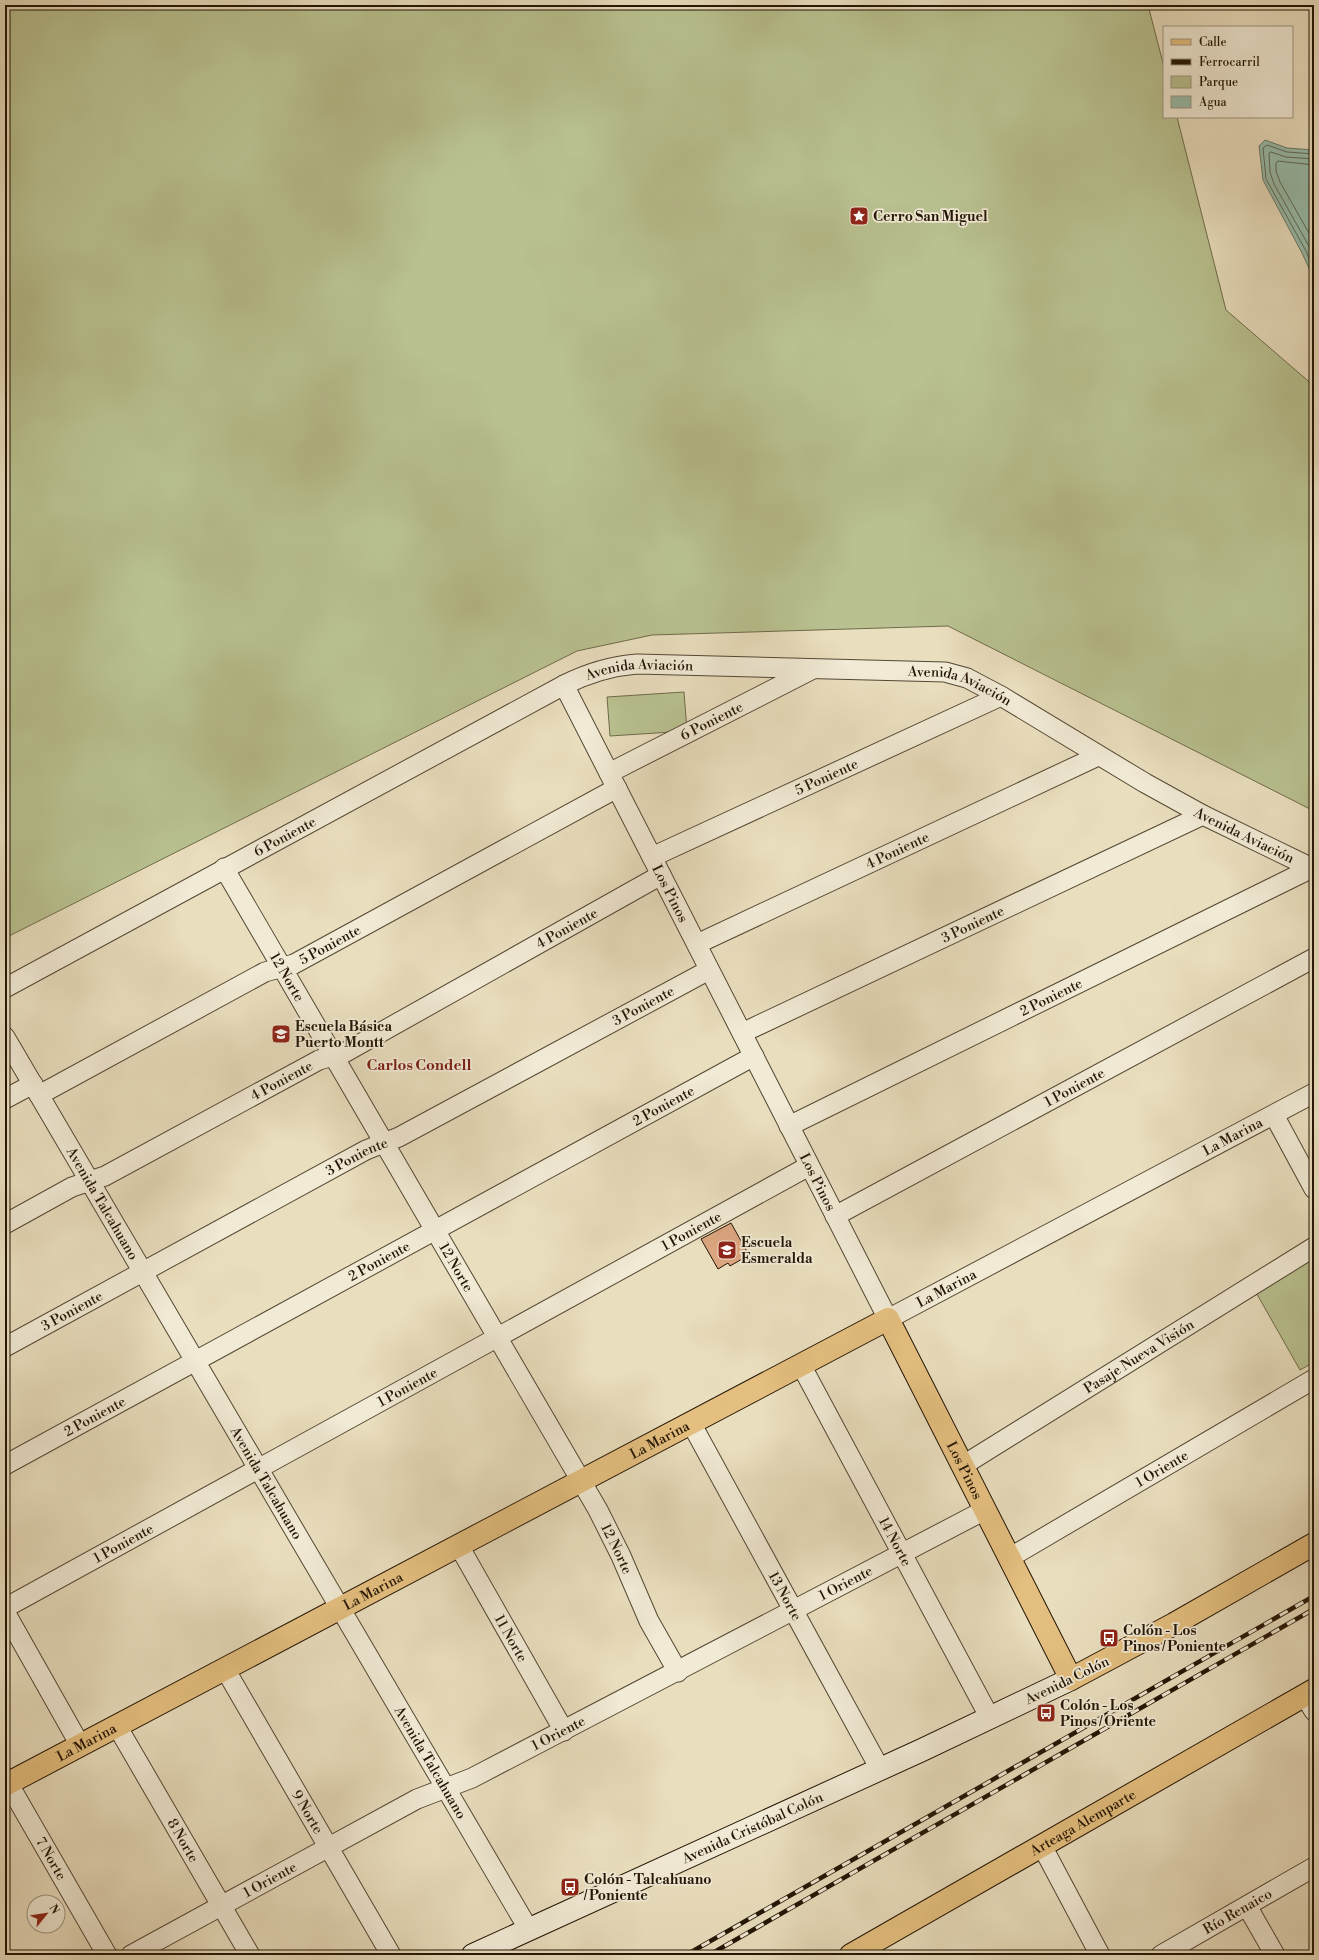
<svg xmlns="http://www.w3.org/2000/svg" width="1319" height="1960" viewBox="0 0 1319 1960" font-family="'Libre Bodoni',serif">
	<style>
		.green { fill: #b9c190; stroke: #6e6b4a }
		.water { fill: #98bdac; stroke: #697a69 }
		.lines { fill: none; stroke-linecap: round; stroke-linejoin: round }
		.shore { stroke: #5e6958; stroke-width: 1 }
		.building { fill: #dba57f; stroke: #231505 }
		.street-casing { stroke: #544733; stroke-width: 21 }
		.secondary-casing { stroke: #231505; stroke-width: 24 }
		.primary-casing { stroke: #231505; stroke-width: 24 }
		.street { stroke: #f1ead5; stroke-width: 19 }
		.secondary { stroke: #f1ead5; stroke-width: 22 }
		.primary { stroke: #e4bf7f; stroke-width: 22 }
		.rail-casing { stroke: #231505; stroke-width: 4.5 }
		.rail { stroke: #f1ead5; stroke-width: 3; stroke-dasharray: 9; stroke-linecap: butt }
		.labels { text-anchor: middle; stroke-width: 3.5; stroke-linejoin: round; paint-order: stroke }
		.poi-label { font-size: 14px; font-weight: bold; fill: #231505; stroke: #f1ead5; text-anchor: start }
		.street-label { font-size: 14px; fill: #231505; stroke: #f1ead5 }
		.neighbourhood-label { font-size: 15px; font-weight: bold; fill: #7a1f14; stroke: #f1ead5 }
	</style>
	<rect width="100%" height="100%" fill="#e9debe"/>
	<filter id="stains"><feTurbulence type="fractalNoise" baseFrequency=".005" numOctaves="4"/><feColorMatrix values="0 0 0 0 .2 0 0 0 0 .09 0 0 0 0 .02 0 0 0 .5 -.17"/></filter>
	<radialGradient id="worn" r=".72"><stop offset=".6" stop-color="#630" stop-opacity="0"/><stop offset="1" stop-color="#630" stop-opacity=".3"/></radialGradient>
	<!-- green -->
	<g class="green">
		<polygon points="5,5 1148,5 1164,67 1164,117 1177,117 1226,310 1314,386 1314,811 948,626 652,635 577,651 5,938"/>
		<polygon points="684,692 687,731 610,736 607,697"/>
		<polygon points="1314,1254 1314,1362 1300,1370 1254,1289"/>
	</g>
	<!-- water -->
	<polygon class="water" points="1265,140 1287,148 1314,150 1314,279 1302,253 1263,180 1259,146"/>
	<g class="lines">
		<!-- shore -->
		<g class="shore">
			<polyline points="1314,154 1287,152 1267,145 1263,148 1266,179 1306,251 1314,271"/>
			<polyline points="1314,159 1286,157 1271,152 1269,153 1270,172 1274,184 1310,248 1314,258"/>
			<polyline points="1314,165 1278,161 1276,163 1276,171 1280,182 1314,242"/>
		</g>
	</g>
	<!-- building -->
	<polygon class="building" points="731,1223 749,1255 730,1266 728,1263 718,1269 701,1239"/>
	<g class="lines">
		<defs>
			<g id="street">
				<path id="s1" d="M564,685l324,634 426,-226"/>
				<path id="s2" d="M609,773l202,-103"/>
				<path id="s3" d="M652,857l349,-161"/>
				<path id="s4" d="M224,868l374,642 23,46 28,65 29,51"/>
				<path id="s5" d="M697,944l401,-188"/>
				<path id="s6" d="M5,988l559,-303c24,-12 47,-19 73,-21l308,8 22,6 34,18 144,87 58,32 111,54"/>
				<path id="s7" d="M742,1033l461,-218"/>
				<path id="s8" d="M5,1037l524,893"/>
				<path id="s9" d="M39,1095l226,-123 29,-8 323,-176"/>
				<polyline points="5,1099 33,1084"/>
				<polyline points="1274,1115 1314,1189"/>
				<path id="s10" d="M789,1126l523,-258"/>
				<path id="s11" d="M835,1216l479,-258"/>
				<path id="s12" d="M5,1224l67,-37 33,-11 214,-116 25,-7 317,-178"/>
				<path id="s13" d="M5,1347l361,-197 33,-13 310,-167"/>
				<path id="s14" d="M801,1365l189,353"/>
				<path id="s15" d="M691,1423l189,346"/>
				<path id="s16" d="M5,1465l749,-409"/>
				<path id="s17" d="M962,1466l352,-219"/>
				<path id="s18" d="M459,1546l105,185"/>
				<path id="s19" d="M1009,1558l305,-179"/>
				<path id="s20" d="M5,1608l804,-442"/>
				<polyline points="5,1612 80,1745"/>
				<path id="s21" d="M225,1669l166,286"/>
				<polyline points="1305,1696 1314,1711"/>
				<path id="s22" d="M117,1726l133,229"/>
				<path id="s23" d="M8,1783l99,172"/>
				<polyline points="1042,1846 1100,1955"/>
				<polyline points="1247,1906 1275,1955"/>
				<path id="s24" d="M131,1955l286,-156 55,-21 513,-268"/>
				<path id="s25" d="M1161,1955l153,-88"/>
			</g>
			<g id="secondary">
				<path id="s26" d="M473,1955l449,-205 149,-71"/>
			</g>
			<g id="primary">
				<path id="s27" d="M5,1785l883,-466 183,360 103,-55 140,-80"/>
				<path id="s28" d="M851,1955l463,-265"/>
			</g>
		</defs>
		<!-- street casing -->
		<use href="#street" class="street-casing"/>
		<!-- secondary casing -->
		<use href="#secondary" class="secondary-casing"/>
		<!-- primary casing -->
		<use href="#primary" class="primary-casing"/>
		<!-- street -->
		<use href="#street" class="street"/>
		<!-- secondary -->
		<use href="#secondary" class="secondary"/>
		<!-- primary -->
		<use href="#primary" class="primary"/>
		<defs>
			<g id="rail">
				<polyline points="686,1955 1314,1596"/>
				<polyline points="709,1955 1314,1609"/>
			</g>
		</defs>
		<!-- rail casing -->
		<use href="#rail" class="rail-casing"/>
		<!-- rail -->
		<use href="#rail" class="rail"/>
	</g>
	<!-- icons -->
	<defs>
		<symbol id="sight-square" viewBox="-11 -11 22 22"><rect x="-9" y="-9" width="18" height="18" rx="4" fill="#8f2418" stroke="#f1ead5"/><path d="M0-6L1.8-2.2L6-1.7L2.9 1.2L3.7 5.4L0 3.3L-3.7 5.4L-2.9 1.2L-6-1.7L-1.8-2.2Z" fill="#fff"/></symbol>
		<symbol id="school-square" viewBox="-11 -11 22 22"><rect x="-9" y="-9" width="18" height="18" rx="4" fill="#8f2418" stroke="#f1ead5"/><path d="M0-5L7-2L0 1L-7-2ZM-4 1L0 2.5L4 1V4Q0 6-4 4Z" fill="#fff"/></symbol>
		<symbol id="bus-square" viewBox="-11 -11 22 22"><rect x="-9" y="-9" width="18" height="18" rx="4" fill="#8f2418" stroke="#f1ead5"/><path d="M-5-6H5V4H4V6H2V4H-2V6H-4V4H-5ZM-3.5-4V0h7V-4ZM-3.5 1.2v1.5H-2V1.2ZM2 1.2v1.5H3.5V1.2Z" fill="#fff"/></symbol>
	</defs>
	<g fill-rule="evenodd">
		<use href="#sight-square" x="848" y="205" width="22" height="22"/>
		<use href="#school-square" x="270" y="1023" width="22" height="22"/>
		<use href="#school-square" x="716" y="1239" width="22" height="22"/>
		<use href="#bus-square" x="1098" y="1627" width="22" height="22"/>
		<use href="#bus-square" x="1035" y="1702" width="22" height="22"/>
		<use href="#bus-square" x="559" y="1876" width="22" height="22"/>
	</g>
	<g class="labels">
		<!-- poi labels -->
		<g class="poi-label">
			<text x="873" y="221">Cerro San Miguel</text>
			<text x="295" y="1031">Escuela Básica<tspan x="295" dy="16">Puerto Montt</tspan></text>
			<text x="741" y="1247">Escuela<tspan x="741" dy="16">Esmeralda</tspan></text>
			<text x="1123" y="1635">Colón - Los<tspan x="1123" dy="16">Pinos / Poniente</tspan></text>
			<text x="1060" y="1710">Colón - Los<tspan x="1060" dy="16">Pinos / Oriente</tspan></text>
			<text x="584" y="1884">Colón - Talcahuano<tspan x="584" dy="16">/ Poniente</tspan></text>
		</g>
		<!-- street labels -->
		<g class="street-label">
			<text dy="5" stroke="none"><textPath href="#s6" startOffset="714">Avenida Aviación</textPath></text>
			<text dy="5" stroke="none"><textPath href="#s6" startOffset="1038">Avenida Aviación</textPath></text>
			<text dy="5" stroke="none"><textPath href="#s2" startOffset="115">6 Poniente</textPath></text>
			<text dy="5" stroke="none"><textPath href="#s3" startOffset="192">5 Poniente</textPath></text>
			<text dy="5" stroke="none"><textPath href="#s6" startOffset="1362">Avenida Aviación</textPath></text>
			<text dy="5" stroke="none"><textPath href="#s6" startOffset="318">6 Poniente</textPath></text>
			<text dy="5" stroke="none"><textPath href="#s5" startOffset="221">4 Poniente</textPath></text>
			<text dy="5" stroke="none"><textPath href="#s1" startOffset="234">Los Pinos</textPath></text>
			<text dy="5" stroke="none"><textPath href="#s7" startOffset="255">3 Poniente</textPath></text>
			<text dy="5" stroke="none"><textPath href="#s12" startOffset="636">4 Poniente</textPath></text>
			<text dy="5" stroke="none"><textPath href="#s9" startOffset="328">5 Poniente</textPath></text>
			<text dy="5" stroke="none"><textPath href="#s4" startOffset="126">12 Norte</textPath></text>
			<text dy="5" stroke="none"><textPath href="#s10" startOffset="292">2 Poniente</textPath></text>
			<text dy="5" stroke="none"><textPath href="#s13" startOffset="724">3 Poniente</textPath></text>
			<text dy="5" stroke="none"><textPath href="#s12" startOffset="312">4 Poniente</textPath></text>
			<text dy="5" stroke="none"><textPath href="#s11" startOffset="272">1 Poniente</textPath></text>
			<text dy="5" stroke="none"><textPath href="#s16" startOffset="750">2 Poniente</textPath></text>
			<text dy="5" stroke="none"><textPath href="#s1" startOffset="1102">La Marina</textPath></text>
			<text dy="5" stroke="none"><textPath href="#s13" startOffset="400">3 Poniente</textPath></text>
			<text dy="5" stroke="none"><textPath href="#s1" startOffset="558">Los Pinos</textPath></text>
			<text dy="5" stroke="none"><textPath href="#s8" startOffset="193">Avenida Talcahuano</textPath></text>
			<text dy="5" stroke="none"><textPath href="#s20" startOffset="783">1 Poniente</textPath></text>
			<text dy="5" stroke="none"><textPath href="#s16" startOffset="426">2 Poniente</textPath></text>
			<text dy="5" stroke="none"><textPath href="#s4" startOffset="462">12 Norte</textPath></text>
			<text dy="5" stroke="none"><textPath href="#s1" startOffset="778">La Marina</textPath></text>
			<text dy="5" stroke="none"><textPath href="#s13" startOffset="76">3 Poniente</textPath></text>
			<text dy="5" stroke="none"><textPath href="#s17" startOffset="208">Pasaje Nueva Visión</textPath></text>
			<text dy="5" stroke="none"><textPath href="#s20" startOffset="459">1 Poniente</textPath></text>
			<text dy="5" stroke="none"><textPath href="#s16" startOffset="102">2 Poniente</textPath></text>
			<text dy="5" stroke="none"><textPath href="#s27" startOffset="740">La Marina</textPath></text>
			<text dy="5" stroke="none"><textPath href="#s19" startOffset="177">1 Oriente</textPath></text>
			<text dy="5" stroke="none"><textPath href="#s27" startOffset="1168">Los Pinos</textPath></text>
			<text dy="5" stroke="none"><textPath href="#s8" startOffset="517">Avenida Talcahuano</textPath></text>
			<text dy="5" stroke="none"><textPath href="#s14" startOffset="200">14 Norte</textPath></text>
			<text dy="5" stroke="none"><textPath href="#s20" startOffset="135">1 Poniente</textPath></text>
			<text dy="5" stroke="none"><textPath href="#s4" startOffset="786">12 Norte</textPath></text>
			<text dy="5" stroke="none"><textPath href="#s24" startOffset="806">1 Oriente</textPath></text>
			<text dy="5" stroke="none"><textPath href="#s27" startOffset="416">La Marina</textPath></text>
			<text dy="5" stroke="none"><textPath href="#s15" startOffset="197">13 Norte</textPath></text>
			<text dy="5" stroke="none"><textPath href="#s18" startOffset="106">11 Norte</textPath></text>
			<text transform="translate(1067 1680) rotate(-26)" y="5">Avenida Colón</text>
			<text dy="5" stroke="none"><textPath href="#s24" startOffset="482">1 Oriente</textPath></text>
			<text dy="5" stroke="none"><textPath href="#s27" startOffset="92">La Marina</textPath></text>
			<text dy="5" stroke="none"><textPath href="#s8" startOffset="841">Avenida Talcahuano</textPath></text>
			<text dy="5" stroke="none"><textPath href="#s21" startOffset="165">9 Norte</textPath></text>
			<text dy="5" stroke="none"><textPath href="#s28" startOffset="267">Arteaga Alemparte</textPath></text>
			<text dy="5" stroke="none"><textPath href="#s26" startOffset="307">Avenida Cristóbal Colón</textPath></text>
			<text dy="5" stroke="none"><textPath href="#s22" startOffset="132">8 Norte</textPath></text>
			<text dy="5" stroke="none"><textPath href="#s23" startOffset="87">7 Norte</textPath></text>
			<text dy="5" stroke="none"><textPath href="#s24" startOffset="158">1 Oriente</textPath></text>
			<text dy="5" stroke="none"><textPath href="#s25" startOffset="88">Río Renaico</textPath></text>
		</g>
		<!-- neighbourhood labels -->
		<g class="neighbourhood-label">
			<text x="419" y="1070">Carlos Condell</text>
		</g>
	</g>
	<!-- margin -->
	<rect width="1319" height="1960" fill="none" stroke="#e9debe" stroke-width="20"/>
	<rect x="6" y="6" width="1307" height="1948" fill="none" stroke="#231505" stroke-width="2"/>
	<rect x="10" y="10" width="1299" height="1940" fill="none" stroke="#231505"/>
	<!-- legend -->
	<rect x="1163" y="26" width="130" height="92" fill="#f1ead5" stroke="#9f9582"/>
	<rect x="1171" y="39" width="20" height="6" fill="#e4bf7f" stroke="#9f9582"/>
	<text x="1199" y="46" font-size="12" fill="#231505">Calle</text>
	<rect x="1171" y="59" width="20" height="6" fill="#231505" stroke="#9f9582"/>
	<text x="1199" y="66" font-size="12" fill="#231505">Ferrocarril</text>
	<rect x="1171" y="76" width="20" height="12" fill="#b9c190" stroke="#9f9582"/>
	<text x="1199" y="86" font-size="12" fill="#231505">Parque</text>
	<rect x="1171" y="96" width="20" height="12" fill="#98bdac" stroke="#9f9582"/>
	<text x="1199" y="106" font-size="12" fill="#231505">Agua</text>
	<!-- north arrow -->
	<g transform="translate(46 1914) rotate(60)"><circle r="19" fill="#f1ead5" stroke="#9f9582"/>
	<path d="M0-3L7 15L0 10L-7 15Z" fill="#8f2418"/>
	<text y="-6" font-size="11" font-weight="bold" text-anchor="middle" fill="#231505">N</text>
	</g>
	<rect width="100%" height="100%" filter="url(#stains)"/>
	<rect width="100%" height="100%" fill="url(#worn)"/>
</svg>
